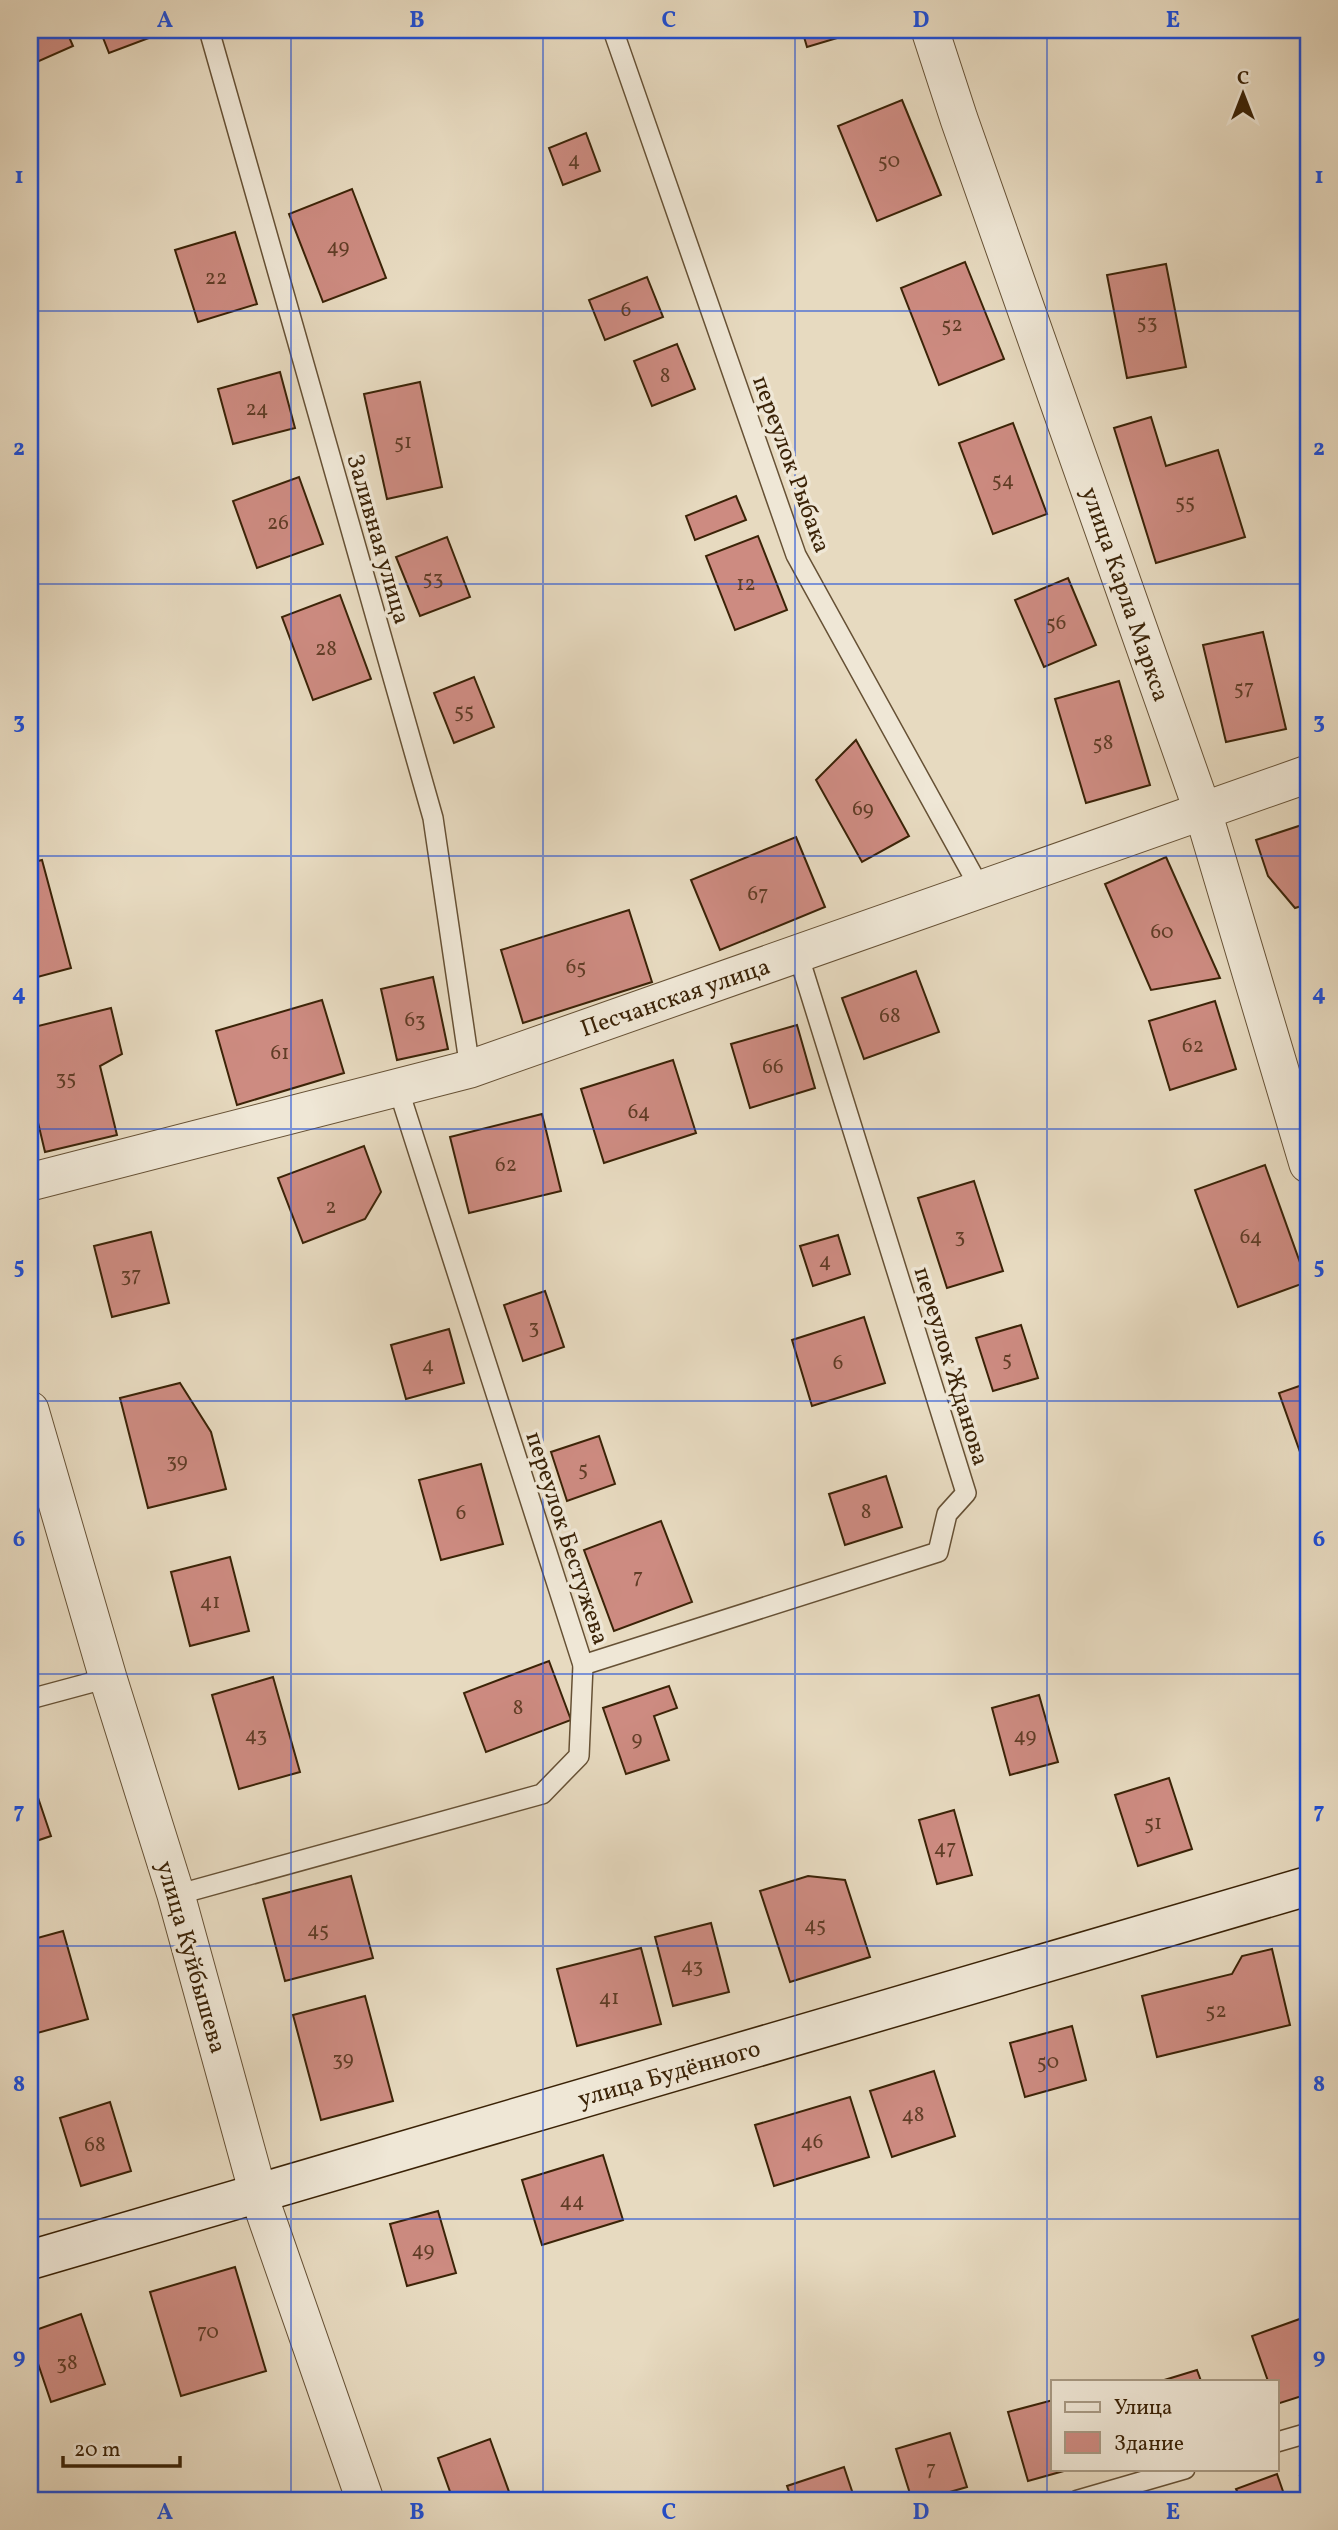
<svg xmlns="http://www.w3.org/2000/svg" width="1338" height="2530" viewBox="0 0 1338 2530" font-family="Vollkorn,serif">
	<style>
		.building { fill: #cd8b81; stroke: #3b2307; stroke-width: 2 }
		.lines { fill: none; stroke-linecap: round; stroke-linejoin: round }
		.lane-casing { stroke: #665135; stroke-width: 22 }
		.street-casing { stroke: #665135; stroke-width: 39 }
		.secondary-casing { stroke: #3b2307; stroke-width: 41 }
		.lane { stroke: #efe7d6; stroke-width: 19 }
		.street { stroke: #efe7d6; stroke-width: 37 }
		.secondary { stroke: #efe7d6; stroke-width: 38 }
		.grid { fill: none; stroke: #1d4ed8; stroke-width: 2; stroke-opacity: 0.55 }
		.labels { text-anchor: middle; stroke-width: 7; stroke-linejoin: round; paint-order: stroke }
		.number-label { font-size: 21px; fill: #603d26 }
		.street-label { font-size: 24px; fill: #3b2307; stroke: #efe7d6 }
		.neatline { fill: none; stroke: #1d4ed8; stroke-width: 2.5 }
		.grid-label { font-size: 23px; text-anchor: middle; font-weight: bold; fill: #1d4ed8 }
	</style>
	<rect width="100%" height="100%" fill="#e7dac0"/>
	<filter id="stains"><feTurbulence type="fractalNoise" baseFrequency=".00286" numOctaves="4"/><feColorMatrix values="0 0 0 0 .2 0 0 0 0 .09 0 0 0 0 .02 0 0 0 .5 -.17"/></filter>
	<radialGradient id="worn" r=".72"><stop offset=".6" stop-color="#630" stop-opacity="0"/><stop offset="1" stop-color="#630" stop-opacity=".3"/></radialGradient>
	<!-- building -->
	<g class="building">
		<polygon points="30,30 66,30 73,46 30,65"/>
		<polygon points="100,30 170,30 109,53"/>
		<polygon points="802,30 864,30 807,47"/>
		<polygon points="902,100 941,195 877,221 838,126"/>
		<polygon points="586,133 600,171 563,185 549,148"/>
		<polygon points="352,189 386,278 323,302 289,214"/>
		<polygon points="235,232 257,304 198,322 175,250"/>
		<polygon points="965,262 1004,359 939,385 901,288"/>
		<polygon points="1166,264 1186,367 1127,378 1107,275"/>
		<polygon points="647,277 663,317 605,340 589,300"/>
		<polygon points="677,344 695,389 652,406 634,361"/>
		<polygon points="280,372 295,428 233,444 218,389"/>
		<polygon points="420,382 442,487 387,499 364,394"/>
		<polygon points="1151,417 1166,466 1218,450 1245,537 1156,563 1114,428"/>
		<polygon points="1013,423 1047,514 993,534 959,443"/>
		<polygon points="299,477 323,544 257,568 233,501"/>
		<polygon points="736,496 746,520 695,540 686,516"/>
		<polygon points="758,536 787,610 735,630 706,556"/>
		<polygon points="447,537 470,597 420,616 396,557"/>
		<polygon points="1068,578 1096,645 1044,667 1015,600"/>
		<polygon points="340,595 371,679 313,700 282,617"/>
		<polygon points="1263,632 1286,729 1226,742 1203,645"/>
		<polygon points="474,677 494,727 454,743 434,693"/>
		<polygon points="1119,681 1150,785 1086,803 1055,699"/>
		<polygon points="856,740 909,836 862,862 816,780"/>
		<polygon points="1308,823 1308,904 1295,908 1268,876 1256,840"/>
		<polygon points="796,837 825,907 720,950 691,880"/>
		<polygon points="1166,857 1220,978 1151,990 1105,884"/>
		<polygon points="42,860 71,968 30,979 30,863"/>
		<polygon points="629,910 652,982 523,1023 501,950"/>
		<polygon points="916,971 939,1032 864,1059 842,998"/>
		<polygon points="433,977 448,1049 397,1060 381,989"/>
		<polygon points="322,1000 344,1073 237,1105 216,1031"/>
		<polygon points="1215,1001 1236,1069 1170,1090 1149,1021"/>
		<polygon points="111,1008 122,1054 100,1066 117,1135 45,1152 30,1089 30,1028"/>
		<polygon points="797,1025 815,1088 750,1108 731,1044"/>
		<polygon points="673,1060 696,1133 604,1163 581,1089"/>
		<polygon points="542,1114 561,1191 469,1213 450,1137"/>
		<polygon points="364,1146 381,1192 365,1219 303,1243 278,1178"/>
		<polygon points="1265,1165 1307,1282 1238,1307 1195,1190"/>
		<polygon points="974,1181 1003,1271 947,1288 918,1198"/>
		<polygon points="151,1232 169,1303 112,1317 94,1246"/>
		<polygon points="838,1235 850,1274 813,1286 800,1246"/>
		<polygon points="545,1291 564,1347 523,1361 504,1305"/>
		<polygon points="864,1317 885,1383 812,1406 792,1340"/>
		<polygon points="1021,1325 1038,1378 993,1391 976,1338"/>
		<polygon points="449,1329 464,1383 406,1399 391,1345"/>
		<polygon points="180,1383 211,1432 226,1489 148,1508 120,1398"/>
		<polygon points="1308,1383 1308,1465 1305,1466 1279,1393"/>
		<polygon points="599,1436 615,1484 567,1501 551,1452"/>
		<polygon points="481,1464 503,1544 441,1560 419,1480"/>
		<polygon points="886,1476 902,1527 845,1545 829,1494"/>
		<polygon points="661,1521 692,1602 614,1631 584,1550"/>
		<polygon points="230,1557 249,1631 190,1646 171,1572"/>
		<polygon points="549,1661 571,1720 486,1752 464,1693"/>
		<polygon points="273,1677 300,1772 239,1789 212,1695"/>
		<polygon points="669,1686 677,1708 654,1716 669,1760 626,1774 603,1708"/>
		<polygon points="1039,1695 1058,1762 1010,1775 992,1708"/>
		<polygon points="30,1774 51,1836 30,1843"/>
		<polygon points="1169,1778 1192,1849 1138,1866 1115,1795"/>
		<polygon points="954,1810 972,1875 937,1884 919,1820"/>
		<polygon points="351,1876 373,1958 285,1981 263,1899"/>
		<polygon points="808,1876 845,1880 870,1957 790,1982 760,1891"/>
		<polygon points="711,1923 729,1992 673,2006 655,1937"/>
		<polygon points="63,1931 88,2019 30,2035 30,1940"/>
		<polygon points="641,1948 661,2024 577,2046 557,1969"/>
		<polygon points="1272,1949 1290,2025 1157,2057 1142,1996 1232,1974 1242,1956"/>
		<polygon points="365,1996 393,2101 321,2120 293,2015"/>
		<polygon points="1072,2026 1086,2080 1025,2097 1010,2043"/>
		<polygon points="934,2071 955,2136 892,2157 870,2091"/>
		<polygon points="850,2097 869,2157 774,2186 755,2125"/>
		<polygon points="110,2102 131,2171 81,2186 60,2118"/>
		<polygon points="603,2155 623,2220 542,2245 522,2180"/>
		<polygon points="438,2211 456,2273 407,2286 390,2224"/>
		<polygon points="235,2267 266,2371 181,2396 150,2292"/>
		<polygon points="81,2314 105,2384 51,2402 30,2340 30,2332"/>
		<polygon points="1308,2316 1308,2394 1277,2404 1277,2381 1268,2381 1252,2336"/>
		<polygon points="1197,2370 1201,2381 1161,2381"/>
		<polygon points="1053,2400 1053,2469 1071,2469 1028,2481 1008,2412"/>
		<polygon points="950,2433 967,2487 922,2500 912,2500 896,2449"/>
		<polygon points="490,2439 512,2500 453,2500 438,2458"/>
		<polygon points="844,2467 855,2500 792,2500 787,2486"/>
		<polygon points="1308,2473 1308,2500 1307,2500 1300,2476"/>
		<polygon points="1277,2474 1286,2500 1241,2500 1236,2489"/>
	</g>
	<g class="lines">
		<defs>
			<g id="lane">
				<polyline points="209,30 433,818 470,1069"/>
				<polyline points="613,30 796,555 981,890"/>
				<polyline points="583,1665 938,1552 947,1514 966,1493 798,954"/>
				<polyline points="30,1699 108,1678"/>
				<polyline points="176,1895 542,1794 579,1756 583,1665 398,1088"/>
				<polyline points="1277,2442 1308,2433"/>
				<polyline points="1078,2500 1185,2469"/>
			</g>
			<g id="street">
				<polyline points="930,30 959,119 1203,812 1308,1164"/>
				<polyline points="30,1182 470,1069 1308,774"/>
				<polyline points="30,1410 108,1678 176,1895 258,2193 365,2500"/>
			</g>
			<polyline id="secondary" points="30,2260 1308,1886"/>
		</defs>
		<!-- lane casing -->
		<use href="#lane" class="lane-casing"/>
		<!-- street casing -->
		<use href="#street" class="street-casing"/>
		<!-- secondary casing -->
		<use href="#secondary" class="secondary-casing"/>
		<!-- lane -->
		<use href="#lane" class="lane"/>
		<!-- street -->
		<use href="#street" class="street"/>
		<!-- secondary -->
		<use href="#secondary" class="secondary"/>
	</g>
	<!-- grid -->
	<path class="grid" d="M291,30v2470M543,30v2470M795,30v2470M1047,30v2470M30,311h1278M30,584h1278M30,856h1278M30,1129h1278M30,1401h1278M30,1674h1278M30,1946h1278M30,2219h1278"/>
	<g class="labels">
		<!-- number labels -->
		<g class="number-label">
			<text x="574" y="166">4</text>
			<text x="889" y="167">50</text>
			<text x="338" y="253">49</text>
			<text x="216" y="284">22</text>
			<text x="626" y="316">6</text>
			<text x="1147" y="328">53</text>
			<text x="952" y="331">52</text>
			<text x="665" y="382">8</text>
			<text x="257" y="415">24</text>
			<text x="403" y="448">51</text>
			<text x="1003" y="486">54</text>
			<text x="1185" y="508">55</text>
			<text x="278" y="529">26</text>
			<text x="433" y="584">53</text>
			<text x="746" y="590">12</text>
			<text x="1056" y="629">56</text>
			<text x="326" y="655">28</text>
			<text x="1244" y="694">57</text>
			<text x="464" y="717">55</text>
			<text x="1103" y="749">58</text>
			<text x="863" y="815">69</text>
			<text x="758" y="900">67</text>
			<text x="1162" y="938">60</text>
			<text x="576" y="973">65</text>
			<text x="890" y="1022">68</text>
			<text x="415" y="1026">63</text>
			<text x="1193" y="1052">62</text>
			<text x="280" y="1059">61</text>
			<text x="773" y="1073">66</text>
			<text x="66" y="1084">35</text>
			<text x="639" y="1118">64</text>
			<text x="506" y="1171">62</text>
			<text x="331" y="1213">2</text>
			<text x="960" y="1242">3</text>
			<text x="1251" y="1243">64</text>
			<text x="825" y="1267">4</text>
			<text x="131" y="1281">37</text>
			<text x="534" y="1333">3</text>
			<text x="1007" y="1365">5</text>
			<text x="838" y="1369">6</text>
			<text x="428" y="1371">4</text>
			<text x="177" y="1467">39</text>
			<text x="583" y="1475">5</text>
			<text x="866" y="1518">8</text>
			<text x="461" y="1519">6</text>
			<text x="638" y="1583">7</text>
			<text x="210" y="1608">41</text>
			<text x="518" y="1714">8</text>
			<text x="256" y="1741">43</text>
			<text x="1025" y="1742">49</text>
			<text x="637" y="1745">9</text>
			<text x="1153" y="1829">51</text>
			<text x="945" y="1854">47</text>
			<text x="815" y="1931">45</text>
			<text x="318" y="1936">45</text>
			<text x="692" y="1972">43</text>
			<text x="609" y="2004">41</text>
			<text x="1216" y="2017">52</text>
			<text x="343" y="2065">39</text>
			<text x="1048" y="2068">50</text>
			<text x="913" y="2121">48</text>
			<text x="812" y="2148">46</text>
			<text x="95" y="2151">68</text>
			<text x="572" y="2207">44</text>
			<text x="423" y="2256">49</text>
			<text x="208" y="2338">70</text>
			<text x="67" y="2369">38</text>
			<text x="931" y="2475">7</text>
		</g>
		<!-- street labels -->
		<g class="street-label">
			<text transform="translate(792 464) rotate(70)" y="8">переулок Рыбака</text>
			<text transform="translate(379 539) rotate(74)" y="8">Заливная улица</text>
			<text transform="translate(1126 594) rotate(71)" y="8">улица Карла Маркса</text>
			<text transform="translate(675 997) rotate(-19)" y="8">Песчанская улица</text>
			<text transform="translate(952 1366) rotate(73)" y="8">переулок Жданова</text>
			<text transform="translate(568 1538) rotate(72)" y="8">переулок Бестужева</text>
			<text transform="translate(192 1957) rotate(74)" y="8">улица Куйбышева</text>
			<text transform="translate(669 2073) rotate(-16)" y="8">улица Будённого</text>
		</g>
	</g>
	<!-- margin -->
	<rect width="1338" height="2530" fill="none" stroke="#e7dac0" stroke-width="77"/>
	<!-- legend -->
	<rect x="1051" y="2380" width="228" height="91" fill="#efe7d6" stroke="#a79983" stroke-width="2"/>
	<rect x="1065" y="2402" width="35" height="10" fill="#efe7d6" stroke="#a79983" stroke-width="2"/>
	<text x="1114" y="2414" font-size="21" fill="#3b2307">Улица</text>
	<rect x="1065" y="2432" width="35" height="21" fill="#cd8b81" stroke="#a79983" stroke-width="2"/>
	<text x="1114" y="2450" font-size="21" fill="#3b2307">Здание</text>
	<!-- north arrow -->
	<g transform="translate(1243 94)" stroke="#efe7d6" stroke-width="5" paint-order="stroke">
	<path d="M0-5L12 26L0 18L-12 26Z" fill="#3b2307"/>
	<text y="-10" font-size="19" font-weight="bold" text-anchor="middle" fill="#3b2307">С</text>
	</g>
	<!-- scale -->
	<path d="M63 2456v10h117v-10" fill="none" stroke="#3b2307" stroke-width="3.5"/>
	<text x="74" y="2456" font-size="21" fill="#3b2307" stroke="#efe7d6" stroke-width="5" paint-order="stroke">20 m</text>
	<rect x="38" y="38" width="1262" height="2454" class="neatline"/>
	<g class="grid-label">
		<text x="165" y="27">A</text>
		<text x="417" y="27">B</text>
		<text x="669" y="27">C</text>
		<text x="921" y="27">D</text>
		<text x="1173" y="27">E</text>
		<text x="19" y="183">1</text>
		<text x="1319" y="183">1</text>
		<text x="19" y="455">2</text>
		<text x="1319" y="455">2</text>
		<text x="19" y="728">3</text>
		<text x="1319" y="728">3</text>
		<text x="19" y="1000">4</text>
		<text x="1319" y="1000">4</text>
		<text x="19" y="1273">5</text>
		<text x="1319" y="1273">5</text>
		<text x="19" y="1546">6</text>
		<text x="1319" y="1546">6</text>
		<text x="19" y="1818">7</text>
		<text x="1319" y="1818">7</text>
		<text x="19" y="2091">8</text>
		<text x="1319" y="2091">8</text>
		<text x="19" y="2363">9</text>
		<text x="1319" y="2363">9</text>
		<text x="165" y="2519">A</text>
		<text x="417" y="2519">B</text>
		<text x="669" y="2519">C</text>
		<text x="921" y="2519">D</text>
		<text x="1173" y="2519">E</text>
	</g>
	<rect width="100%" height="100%" filter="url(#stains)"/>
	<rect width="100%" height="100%" fill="url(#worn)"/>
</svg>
